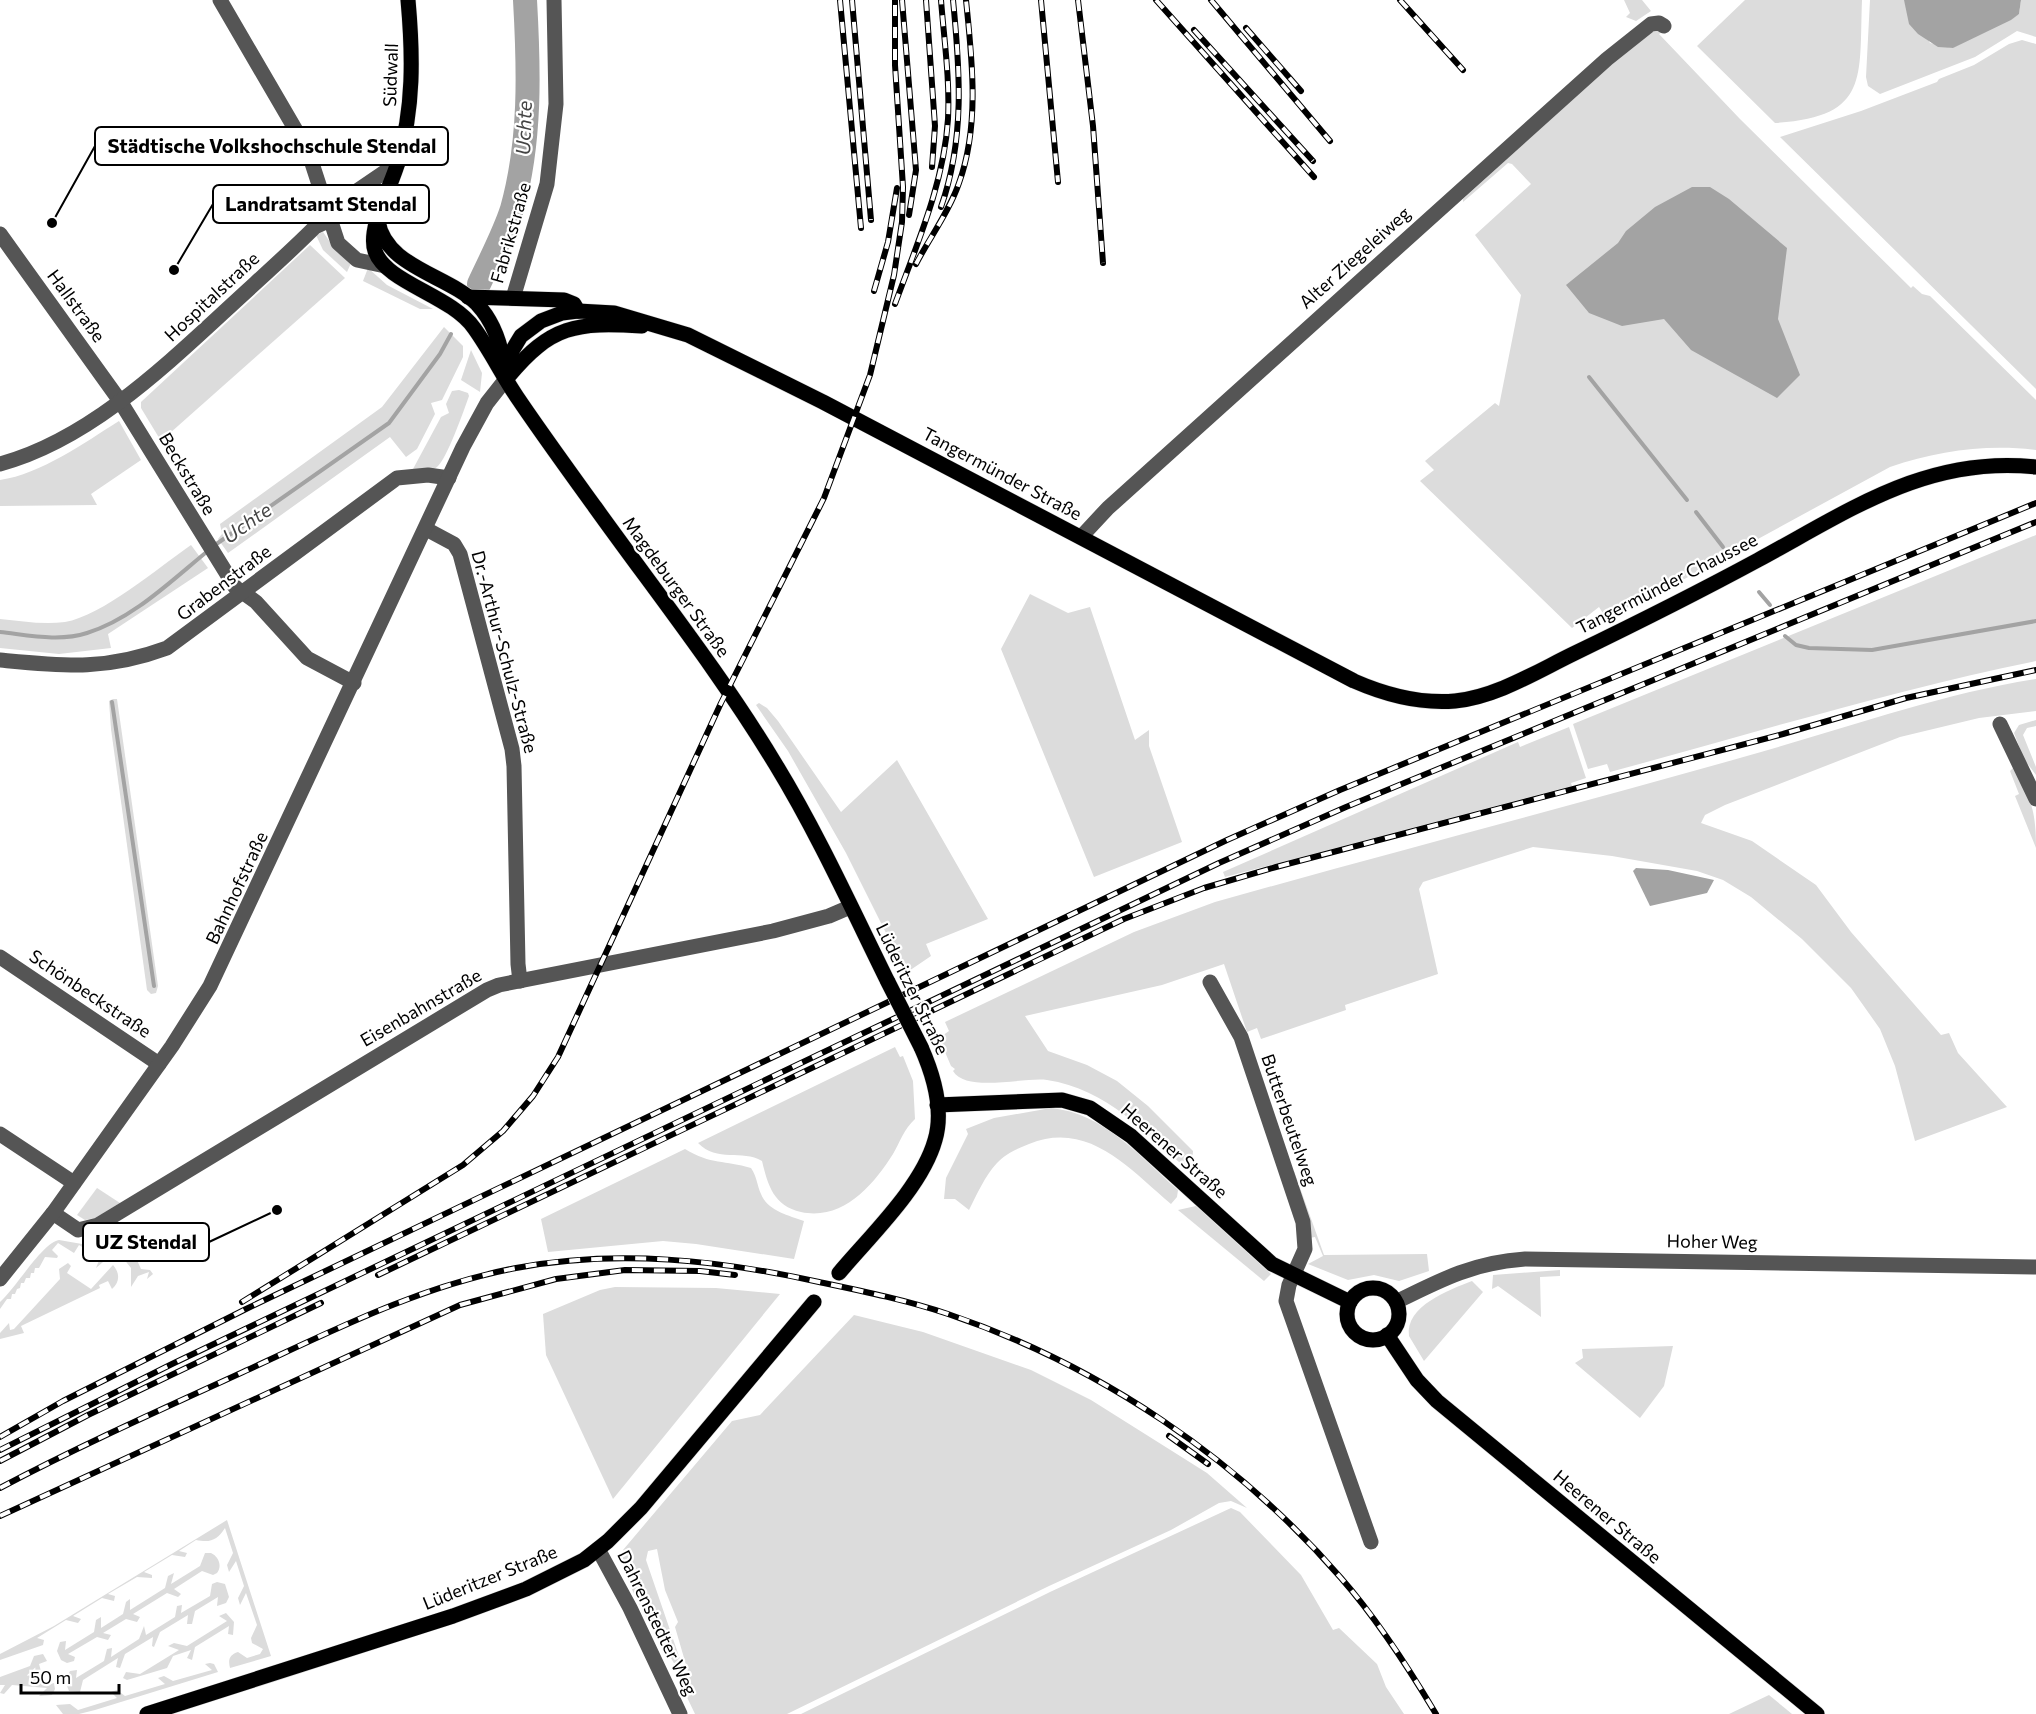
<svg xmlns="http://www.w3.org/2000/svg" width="2036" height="1714" viewBox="0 0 2036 1714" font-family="Commissioner,sans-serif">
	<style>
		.green { fill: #dcdcdc }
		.water { fill: #a3a3a3 }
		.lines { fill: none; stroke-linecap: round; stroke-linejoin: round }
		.stream { stroke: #a3a3a3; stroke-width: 4 }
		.river { stroke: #a3a3a3; stroke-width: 24 }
		.major-casing { stroke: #dbdbdb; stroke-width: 16 }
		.minor { stroke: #555; stroke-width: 15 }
		.major { stroke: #000; stroke-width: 15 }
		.rail-casing { stroke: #000; stroke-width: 6 }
		.rail { stroke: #fff; stroke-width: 4; stroke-dasharray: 11; stroke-linecap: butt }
		.major-bridge-casing { stroke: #dbdbdb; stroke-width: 16; stroke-linecap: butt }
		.major-bridge { stroke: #000; stroke-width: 15 }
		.labels { text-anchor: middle; stroke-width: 4.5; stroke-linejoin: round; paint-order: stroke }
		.street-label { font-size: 18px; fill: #000; stroke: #fff }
		.water-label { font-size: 20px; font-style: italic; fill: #444; stroke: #fff }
		.leader { fill: none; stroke: #000; stroke-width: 2 }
		.callout-dot { fill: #000; stroke: #fff; stroke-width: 2 }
		.callout { fill: #fff; stroke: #000; stroke-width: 2 }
		.callout-label { font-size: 20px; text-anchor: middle; font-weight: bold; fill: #000 }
	</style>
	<rect width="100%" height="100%" fill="#fff"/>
	<!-- green -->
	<g class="green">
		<polygon points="1624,0 1642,0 1651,11 1636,21 1626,17 1630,13"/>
		<path d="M1745,0h117c-3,78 8,117 -87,123l-78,-77z"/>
		<polygon points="1870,0 1904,0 1930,43 1952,48 2019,14 2021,0 2036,0 2036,37 2017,31 1975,57 1880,94 1868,86 1866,77"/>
		<path d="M1652,27l12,4 -5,3 81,85 171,169 2,-2 9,8 8,2 106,104v50c-50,-6 -98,1 -146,17l-224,122 -60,29 -7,-11 -27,21 -152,-147 14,-11 -9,-9 70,-58 4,3 22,-111 -46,-60 56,-51 -19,-20 -4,-1 -45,39v-3z"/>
		<polygon points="2022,40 2036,44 2036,389 1780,137 1861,111 1937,82 1939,79 1974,65 2009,44"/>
		<polygon points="323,232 337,252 351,263 347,272 323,250 316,235"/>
		<polygon points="310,245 345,278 161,441 141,408 141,402"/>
		<polygon points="368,268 387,285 433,309 420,309 363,281"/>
		<polygon points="444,327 463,346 463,357 442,400 431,403 435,414 417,449 406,457 390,437 228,553 218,539 222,534 220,524 382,407"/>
		<polygon points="471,350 482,373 480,392 461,380"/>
		<path d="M459,390l9,3 1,3c-5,14 -22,63 -32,71 -6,5 -17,2 -24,2l28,-52 8,-4 -3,-9 6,-13z"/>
		<path d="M119,421l22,39 -50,34 6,11 -97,1v-26c41,-6 84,-37 119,-59z"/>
		<path d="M2036,535v126c-144,29 -284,73 -426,111l-3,-8 -19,5 -15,-45z"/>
		<path d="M191,545l17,23 -100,66 3,14 -52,6 -59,-6v-29c21,2 43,6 65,3 37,-6 94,-55 126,-77z"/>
		<polygon points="1030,594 1068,613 1090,607 1135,740 1149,730 1149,746 1182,842 1094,877 1001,649"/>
		<path d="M2036,679v32l-57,7 -79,19 -175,68 -20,10 -4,8 51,18 64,44 35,47 90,103 8,-2 9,20 49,54 -92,34 -20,-75 -15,-37 -29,-41 -49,-49 -51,-42 -28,-17 -26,-9 -85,-15 -79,-9 -110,35 -4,7 19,85 -93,31 1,5 -85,29 -4,-11 -10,4 -23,-68 -62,21 -137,31 23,35 39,14 30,16 31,25 45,45 -1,16 -3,4c-43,-38 -82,-82 -142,-91 -24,-3 -81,13 -94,-9l2,-2 -4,-3 -12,-28 10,-7 -4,-9 189,-90 81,-30c181,-51 364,-98 546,-150 92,-26 180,-58 275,-73z"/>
		<polygon points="113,699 117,699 158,986 156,993 151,994 147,990 111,729 109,701"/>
		<polygon points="759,703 767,708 778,721 841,812 897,760 988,919 926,944 931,956 906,973 846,853 788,751 756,705"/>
		<polygon points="2036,720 2036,726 2027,728 2023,735 2036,767 2036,775 2024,759 2014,733 2019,725"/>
		<polygon points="1569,727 1586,778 1571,783 1572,786 1225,877 1223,872 1518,742 1520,747"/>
		<path d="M2013,768c19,29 23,46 23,80l-21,-52 4,-2 -9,-23z"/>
		<path d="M895,1047l5,10 3,-1 10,25 2,38c-11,10 -15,23 -22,35 -20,32 -51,67 -92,58 -27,-6 -33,-26 -39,-51 -20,-12 -45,2 -64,-18z"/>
		<path d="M1051,1108c53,5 89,49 127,82l-1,7 -6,7c-42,-35 -82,-84 -142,-60 -12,5 -23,9 -32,19 -12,13 -20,31 -28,47l-14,-11h-11l2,-21 22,-44 -2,-5 28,-11z"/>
		<path d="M685,1149c26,16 40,11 66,19 6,9 6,17 10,26 7,17 27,21 43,27l-10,38 -98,-15 -33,-3 -115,11 -7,-33z"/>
		<polygon points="1294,1171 1324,1255 1427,1254 1429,1271 1399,1281 1374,1275 1348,1280 1308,1264 1323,1256 1315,1237 1309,1238 1291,1173"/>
		<polygon points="97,1188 120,1203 95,1218 85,1220 77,1215"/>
		<polygon points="1196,1206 1271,1274 1264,1281 1178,1210"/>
		<path d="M59,1240l23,4 20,12 1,6 -7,6 4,-10 -21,-13 -5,8 -16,-10 -6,7 6,6 -1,2 -12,-1 -6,11h-4l-1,5h-3l-1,5h-4l-2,5h-3l-1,5 -3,1 -2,5h-3l-1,5h-4l-7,10v-7c16,-14 42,-59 59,-62z"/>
		<polygon points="127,1244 137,1248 131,1247 141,1269 150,1270 153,1274 147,1279 149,1272 138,1276 131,1287 131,1268 119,1253 120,1248"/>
		<path d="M68,1263l3,3 -4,7 24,16 22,-24c7,8 7,17 -1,24l-4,-8 -9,4 1,3 -79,38 3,7 -24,6v-6l9,-10 1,7 4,-1 46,-50 -1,-10z"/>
		<polygon points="1560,1270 1560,1276 1540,1277 1541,1317 1498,1286 1492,1289 1493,1275"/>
		<path d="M1472,1281l11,11 -59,69 -15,-25c-4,-30 40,-46 63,-55z"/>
		<polygon points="615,1287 716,1288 780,1294 613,1499 546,1355 543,1314 600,1290"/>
		<path d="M854,1315l69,17 108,38 60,30 116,73 40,35 -16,-7 -12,2 -48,27 -122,56 -262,128h-92l-11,-23 5,-16 -14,-48 3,-5 -13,-32 -8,-41 -9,2 -2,9 37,108 -2,8c-15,-31 -63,-93 -58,-126l109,-129 28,-6z"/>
		<polygon points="1673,1346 1664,1386 1640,1418 1575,1363 1583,1358 1582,1349"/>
		<polygon points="1231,1508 1240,1512 1301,1575 1333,1630 1339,1628 1377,1664 1386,1687 1404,1714 801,1714 1050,1592"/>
		<path d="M227,1520l44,136 -41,12c-2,-8 -1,-13 8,-16l9,6 13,-4 3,-5 -11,-6 -1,-5 6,-13 -11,-32 -6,12 -2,-7 6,-12 -8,-25 -7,11 -2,-7 6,-12 -8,-25c-8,12 -14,15 -29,12l-17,11 8,2 -2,4 -13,-2 -28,17 8,3v3l-15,-1 -29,17 7,2 -1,5 -12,-3 -29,18 8,3 -3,4 -12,-3 -29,18 7,2 -1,5 -43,15v-6l54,-28z"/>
		<path d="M205,1553h6c7,3 12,13 6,20l-4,2 -11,-4 -28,18 7,5 -3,3 -11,-4 -34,21 7,3 -3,5 -11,-3 -23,14 8,2 -3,5 -11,-3 -29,17 7,3 -1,4 -7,2 -6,-3 -4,-9 3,-9 6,-1 -1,9 29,-18 2,-12 5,-3v11l22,-14 3,-12 4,-3v11l35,-22 3,-12 6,-3 -3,11 29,-18z"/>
		<polygon points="217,1582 225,1584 229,1597 226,1603 217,1606 218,1597 195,1611 192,1624 187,1624 188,1615 160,1632 154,1647 152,1646 153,1637 125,1654 120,1668 116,1667 118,1658 83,1680 80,1692 69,1691 65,1681 70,1671 77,1670 76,1678 104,1661 107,1649 112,1648 111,1657 139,1639 144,1626 146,1635 175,1617 177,1606 182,1605 181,1613 210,1596 212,1584"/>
		<polygon points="226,1613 234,1622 233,1635 228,1634 229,1626 195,1647 192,1660 187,1658 191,1650 173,1656 167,1668 127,1680 123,1678 126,1672 140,1674 179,1650 168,1646 174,1643 187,1646 227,1621 219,1616"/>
		<polygon points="43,1654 47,1661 39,1664 45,1686 54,1683 55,1689 52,1695 39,1696 47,1688 12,1685 4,1694 0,1693 5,1685 0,1685 0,1677 30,1666 34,1656"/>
		<polygon points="210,1663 214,1664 218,1672 95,1710 79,1714 63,1714 56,1705 70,1704 78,1710 117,1698 111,1692 117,1690 125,1696 165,1684 158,1678 164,1676 173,1681 212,1670 205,1664"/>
		<polygon points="1769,1695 1792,1714 1729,1714"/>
	</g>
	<!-- water -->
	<g class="water">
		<polygon points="1904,0 2021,0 2019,14 2011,20 1953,48 1938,47 1918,34 1909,24"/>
		<polygon points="1692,187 1710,187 1729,199 1787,248 1778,319 1800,375 1777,398 1691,350 1664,319 1622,326 1589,313 1566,285 1618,243 1626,231 1655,207"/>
		<polygon points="1636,868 1668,870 1714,880 1707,893 1650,906 1633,871"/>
	</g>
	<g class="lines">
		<!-- stream -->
		<g class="stream">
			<polyline points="1589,377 1687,500"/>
			<polyline points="1696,512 1723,547"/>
			<polyline points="215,545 389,423 440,354 451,334"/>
			<polyline points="1759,592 1770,605"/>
			<path d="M0,632c28,3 59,10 87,1 46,-14 86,-54 122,-83"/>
			<polyline points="1785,636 1796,645 1809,648 1872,650 2036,621"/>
			<polyline points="112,702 154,986"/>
		</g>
		<!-- river -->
		<path class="river" d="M479,284c11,-24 25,-50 33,-75 19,-68 17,-139 13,-209"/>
		<defs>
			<g id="major">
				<path d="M408,0c5,55 6,108 -10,162 -6,23 -31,66 -23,89 11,32 76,44 99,77 16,22 28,47 43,69 25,37 52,74 78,110 61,85 127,168 181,258 42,69 76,144 112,217"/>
				<path d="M378,221c7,46 70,54 99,83 17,18 24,40 27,63"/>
				<polyline points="468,297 564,300 574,304 578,311"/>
				<path d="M508,377c43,-52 68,-55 134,-51"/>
				<path d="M506,379l6,-28 9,-15 20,-15 21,-8 16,-2 36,2 74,22 135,67 531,279c32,14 66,23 101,20 41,-4 81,-29 118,-47 62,-30 124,-61 185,-94 91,-49 169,-105 278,-93"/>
				<polyline points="937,1105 1062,1100 1090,1108 1131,1136 1272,1264 1350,1302"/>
				<path d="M839,1273c31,-37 83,-86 96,-133 9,-30 -2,-66 -14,-93"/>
				<circle cx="1373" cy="1314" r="26"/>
				<polyline points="1387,1335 1417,1380 1437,1401 1817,1714"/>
				<polyline points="147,1714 453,1616 526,1589 584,1560 608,1541 641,1508 814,1302"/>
			</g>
		</defs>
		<!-- major casing -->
		<use href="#major" class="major-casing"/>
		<!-- minor -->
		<g class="minor">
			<polyline points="220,0 308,151 338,243 357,260 385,266"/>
			<polyline points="324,206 348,197 398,163"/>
			<polyline points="0,234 120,401 235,587 256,602 307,658 354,683"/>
			<polyline points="513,298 547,184 556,104 554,0"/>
			<path d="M0,464c86,-23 161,-94 225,-153 30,-28 61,-55 90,-84l13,-6"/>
			<polyline points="426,529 454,544 460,554 512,749 514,766 518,964 520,981"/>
			<polyline points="1081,537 1108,508 1607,59 1651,24 1659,23 1664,26"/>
			<path d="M0,660c64,6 105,11 167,-12l230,-170 31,-3 21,3"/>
			<polyline points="2000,724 2036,799"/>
			<polyline points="0,957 159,1064"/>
			<polyline points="1210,982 1241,1037 1303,1222 1305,1249 1289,1285 1286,1301 1371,1542"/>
			<polyline points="0,1134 74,1183"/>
			<polyline points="53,1213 78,1230 98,1225 487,990 499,985 773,931 829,916 850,907"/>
			<polyline points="0,1279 53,1213 172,1046 210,986 463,447 487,403 506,379"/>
			<path d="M1396,1302c44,-22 79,-40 129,-43l511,8"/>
			<polyline points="598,1549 630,1608 680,1714"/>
		</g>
		<!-- major -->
		<use href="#major" class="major"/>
		<defs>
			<g id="rail">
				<polyline points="840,0 861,228"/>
				<polyline points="852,0 871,220"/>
				<polyline points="902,0 916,170 909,215"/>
				<polyline points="926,0 935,126 932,167"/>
				<polyline points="1041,0 1058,182"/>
				<polyline points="1078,0 1093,126 1103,263"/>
				<polyline points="1156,0 1314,177"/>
				<polyline points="1211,0 1330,141"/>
				<polyline points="1400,0 1463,70"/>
				<polyline points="1246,28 1301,91"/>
				<polyline points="1194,30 1313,161"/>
				<path d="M941,207c24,-68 19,-136 12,-207"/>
				<path d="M916,264c14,-27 33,-52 43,-81 21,-58 13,-124 7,-183"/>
				<polyline points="874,291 888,242 897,188"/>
				<path d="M895,304c22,-60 49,-121 53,-185 2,-40 -4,-80 -7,-119"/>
				<polyline points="378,1275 1124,919 1204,888 1276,867 1783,734 1906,698 2036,670"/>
				<polyline points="242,1302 463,1165 503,1131 533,1096 558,1057 721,703 824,498 870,375 894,275 902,222 903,187 895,65 895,0"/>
				<polyline points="1169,1436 1208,1464"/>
				<polyline points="0,1437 63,1401 246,1309 1227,840 1340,790 2036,503"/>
				<polyline points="0,1450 172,1364 1219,863 1346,807 2036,522"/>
				<polyline points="0,1461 88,1415 321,1303"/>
				<path d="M0,1488c83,-44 169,-82 254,-121 86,-40 168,-81 262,-99 102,-19 203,-8 303,14 43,9 87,18 129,32 151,51 289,144 393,264 36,41 67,89 95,136"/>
				<polyline points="0,1516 460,1305 556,1279 625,1270 700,1271 735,1275"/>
			</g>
		</defs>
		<!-- rail casing -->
		<use href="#rail" class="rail-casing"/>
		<!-- rail -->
		<use href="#rail" class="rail"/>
		<defs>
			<polyline id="major-bridge" points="888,982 921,1047"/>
		</defs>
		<!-- major-bridge casing -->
		<use href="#major-bridge" class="major-bridge-casing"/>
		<!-- major-bridge -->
		<use href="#major-bridge" class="major-bridge"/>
	</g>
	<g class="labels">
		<!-- street labels -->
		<g class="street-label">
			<text transform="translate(391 75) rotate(-88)" y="6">Südwall</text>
			<text transform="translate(511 233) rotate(-74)" y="6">Fabrikstraße</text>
			<text transform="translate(1355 258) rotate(-42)" y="6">Alter Ziegeleiweg</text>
			<text transform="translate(212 297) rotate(-43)" y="6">Hospitalstraße</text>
			<text transform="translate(76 306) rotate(54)" y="6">Hallstraße</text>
			<text transform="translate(187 474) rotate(59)" y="6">Beckstraße</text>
			<text transform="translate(1002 474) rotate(28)" y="6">Tangermünder Straße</text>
			<text transform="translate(224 583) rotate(-37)" y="6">Grabenstraße</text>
			<text transform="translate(1667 584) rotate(-27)" y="6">Tangermünder Chaussee</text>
			<text transform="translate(676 587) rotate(54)" y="6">Magdeburger Straße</text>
			<text transform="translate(504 652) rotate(75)" y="6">Dr.-Arthur-Schulz-Straße</text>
			<text transform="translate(237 888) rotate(-65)" y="6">Bahnhofstraße</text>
			<text transform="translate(912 989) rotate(64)" y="6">Lüderitzer Straße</text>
			<text transform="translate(90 994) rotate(34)" y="6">Schönbeckstraße</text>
			<text transform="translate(421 1008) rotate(-30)" y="6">Eisenbahnstraße</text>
			<text transform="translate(1289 1120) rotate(71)" y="6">Butterbeutelweg</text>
			<text transform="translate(1174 1151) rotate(41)" y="6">Heerener Straße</text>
			<text transform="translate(1712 1242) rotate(1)" y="6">Hoher Weg</text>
			<text transform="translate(1607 1517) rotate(40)" y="6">Heerener Straße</text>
			<text transform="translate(490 1578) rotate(-22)" y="6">Lüderitzer Straße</text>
			<text transform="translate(657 1623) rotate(64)" y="6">Dahrenstedter Weg</text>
		</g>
		<!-- water labels -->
		<g class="water-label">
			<text transform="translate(524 128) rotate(-88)" y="7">Uchte</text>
			<text transform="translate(247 523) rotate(-35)" y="7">Uchte</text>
		</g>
	</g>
	<!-- callouts -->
	<path class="leader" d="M52 223L95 146M174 270L213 204M277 1210L209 1242"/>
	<g class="callout-dot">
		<circle cx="52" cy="223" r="6"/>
		<circle cx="174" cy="270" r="6"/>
		<circle cx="277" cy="1210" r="6"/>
	</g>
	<g class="callout">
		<rect x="95" y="127" width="353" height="38" rx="6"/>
		<rect x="213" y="185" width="216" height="38" rx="6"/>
		<rect x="83" y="1223" width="126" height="38" rx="6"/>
	</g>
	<g class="callout-label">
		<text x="272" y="153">Städtische Volkshochschule Stendal</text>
		<text x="321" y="211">Landratsamt Stendal</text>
		<text x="146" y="1249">UZ Stendal</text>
	</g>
	<!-- scale -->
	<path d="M21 1684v9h98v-9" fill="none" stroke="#000000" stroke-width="3"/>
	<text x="30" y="1684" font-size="18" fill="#000000" stroke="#ffffff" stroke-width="4.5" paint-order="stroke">50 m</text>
</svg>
